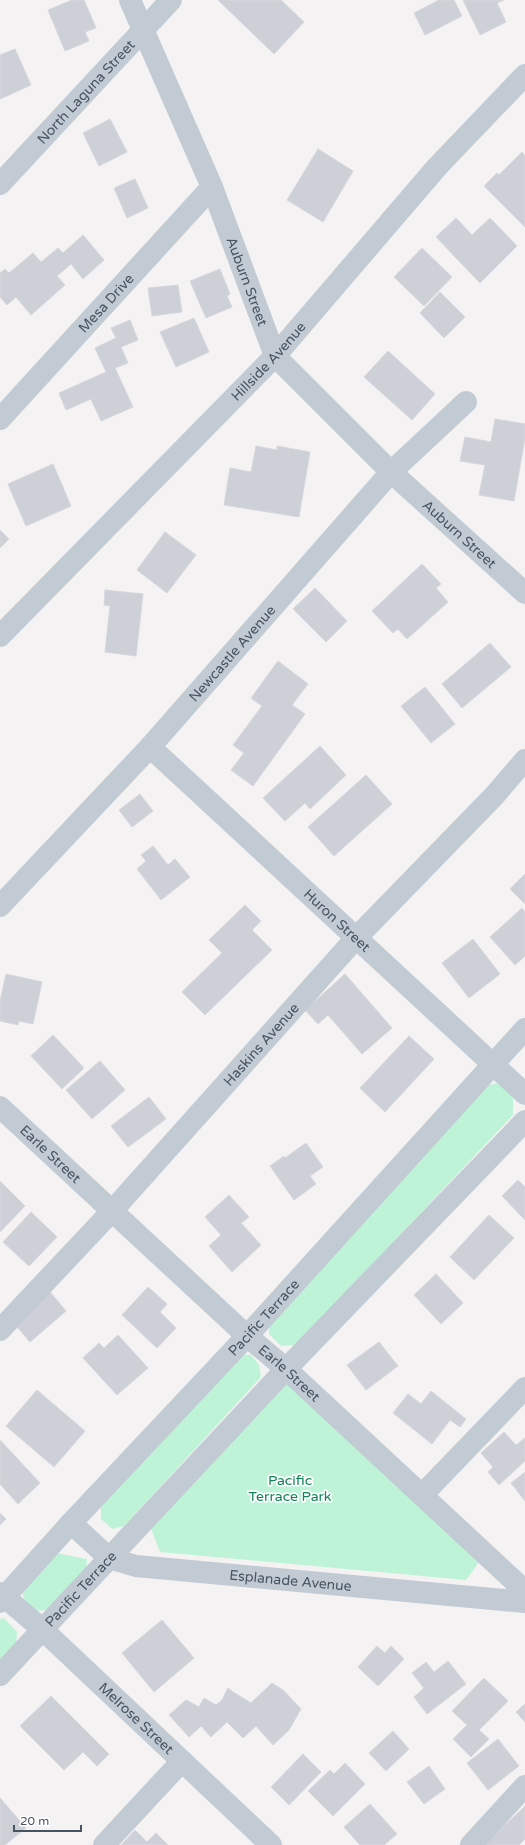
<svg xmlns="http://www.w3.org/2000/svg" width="525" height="1845" viewBox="0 0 525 1845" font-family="'Varela Round',sans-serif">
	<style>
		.green { fill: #bff3d8 }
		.building { fill: #ced0d7; stroke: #d6d7de }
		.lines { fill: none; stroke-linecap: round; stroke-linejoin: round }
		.minor { stroke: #c2cbd4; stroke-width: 22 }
		.labels { text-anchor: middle; stroke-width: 3.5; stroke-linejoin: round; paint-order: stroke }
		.street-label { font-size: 14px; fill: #485361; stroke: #fff }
		.park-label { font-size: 14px; fill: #118456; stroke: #fff }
	</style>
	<rect width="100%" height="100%" fill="#f4f2f2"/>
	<!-- green -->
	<g class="green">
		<polygon points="499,1083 513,1098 513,1115 296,1345 281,1346 269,1334 269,1319 483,1086"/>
		<polygon points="239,1354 251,1355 259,1365 261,1377 124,1526 112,1529 101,1519 101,1506"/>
		<polygon points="284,1378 479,1562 466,1580 160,1552 151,1529"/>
		<polygon points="56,1553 87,1559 86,1574 51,1609 37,1611 24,1599 21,1587"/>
		<polygon points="4,1618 17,1632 16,1648 0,1666 0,1619"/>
	</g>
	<!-- building -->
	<g class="building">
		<polygon points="72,0 84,0 96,28 85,32 89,41 65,51 48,10"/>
		<polygon points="218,0 281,0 304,22 274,54"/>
		<polygon points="439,0 454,0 462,16 425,35 414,13"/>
		<polygon points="463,0 504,0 497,3 506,22 480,35"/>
		<polygon points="15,49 31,85 0,99 0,55"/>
		<polygon points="110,119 127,152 99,166 83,133"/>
		<polygon points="318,149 353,171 323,222 287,200"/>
		<polygon points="522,152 525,156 525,227 484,186 497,173 499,175"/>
		<polygon points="135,179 148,208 127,218 114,188"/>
		<polygon points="456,218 472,235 490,218 517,246 480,283 436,237"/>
		<polygon points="83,235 104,260 83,279 71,264 57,276 65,285 31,315 16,297 7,305 0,297 0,273 5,269 9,273 33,253 41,262 58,248 63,253"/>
		<polygon points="422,248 452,277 424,306 394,277"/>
		<polygon points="220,269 230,294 227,296 232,307 206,318 190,281"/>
		<polygon points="178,285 182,312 152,316 148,288"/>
		<polygon points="440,292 465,317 444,338 420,313"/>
		<polygon points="194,318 209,352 176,367 160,332"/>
		<polygon points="130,320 138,340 121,347 128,363 115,368 133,407 101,421 91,399 66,410 59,393 106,372 95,348 116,338 111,328"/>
		<polygon points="388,351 435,394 412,420 364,377"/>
		<polygon points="495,419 525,424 525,438 514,501 479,495 485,465 460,461 465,437 491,442"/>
		<polygon points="256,446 277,450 277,446 310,452 299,517 224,505 230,468 251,472"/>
		<polygon points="53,464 71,506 26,526 8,484"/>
		<polygon points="0,530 9,539 0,548"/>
		<polygon points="165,532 196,555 167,593 137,570"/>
		<polygon points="422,564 441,584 436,588 448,602 407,639 398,629 393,633 372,611"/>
		<polygon points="315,588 347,621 326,642 293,609"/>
		<polygon points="105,590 143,594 136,656 105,652 110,606 104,605"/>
		<polygon points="490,643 511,667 462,708 442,684"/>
		<polygon points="278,661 308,684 292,705 305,714 253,786 231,770 244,753 233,745 262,706 251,698"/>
		<polygon points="425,687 455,724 431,743 401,706"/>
		<polygon points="320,746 346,775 310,809 305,803 285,821 263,798"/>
		<polygon points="366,775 392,804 334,856 308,827"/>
		<polygon points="140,794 153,811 132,827 119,810"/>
		<polygon points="153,846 168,865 175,859 190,877 161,900 137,869 146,861 141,855"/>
		<polygon points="525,874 525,904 510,889"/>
		<polygon points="245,905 261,921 252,930 272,950 205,1015 182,992 222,953 209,940"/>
		<polygon points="522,908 525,912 525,956 515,965 490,937"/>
		<polygon points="473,939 500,974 469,998 442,963"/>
		<polygon points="6,974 42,982 33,1024 19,1021 18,1025 0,1021 0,1001"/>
		<polygon points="345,974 392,1028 362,1054 328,1015 318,1024 305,1010"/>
		<polygon points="53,1035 84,1068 62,1089 31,1056"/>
		<polygon points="409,1036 434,1059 385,1112 360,1088"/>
		<polygon points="100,1061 125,1090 92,1119 66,1090"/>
		<polygon points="149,1097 166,1119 128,1147 111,1126"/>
		<polygon points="306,1143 323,1167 310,1176 316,1184 294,1200 270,1166 284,1156 285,1158"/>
		<polygon points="518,1180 525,1187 525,1220 502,1196"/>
		<polygon points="0,1181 25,1206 0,1232"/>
		<polygon points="229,1195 249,1217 241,1223 261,1245 232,1272 209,1246 221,1235 205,1217"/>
		<polygon points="31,1212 57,1237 29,1266 3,1242"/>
		<polygon points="489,1215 514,1238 474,1280 450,1257"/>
		<polygon points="436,1274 463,1303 441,1324 414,1295"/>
		<polygon points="148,1287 167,1304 160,1312 176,1328 157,1348 122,1315"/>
		<polygon points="50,1292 66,1311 30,1342 14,1323"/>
		<polygon points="118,1335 148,1368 117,1395 83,1358 99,1343 104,1348"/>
		<polygon points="379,1342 398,1366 366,1390 347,1365"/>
		<polygon points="37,1390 85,1431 54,1467 6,1426"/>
		<polygon points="431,1391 466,1419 460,1427 450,1420 432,1444 393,1413 408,1394 421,1404"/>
		<polygon points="504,1432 516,1445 525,1438 525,1461 499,1485 488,1472 493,1467 481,1453"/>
		<polygon points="0,1440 40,1483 18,1504 0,1484"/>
		<polygon points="525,1472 525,1501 511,1483"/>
		<polygon points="0,1513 6,1519 0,1525"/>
		<polygon points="162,1620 194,1658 154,1692 122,1653"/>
		<polygon points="377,1646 385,1653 391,1646 404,1659 378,1686 358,1667"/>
		<polygon points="448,1661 466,1684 427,1714 414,1697 424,1688 412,1673 426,1662 434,1672"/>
		<polygon points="484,1678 508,1701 479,1730 489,1739 471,1757 453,1739 467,1725 452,1711"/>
		<polygon points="272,1683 283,1690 301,1709 289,1730 273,1745 256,1726 243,1738 227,1722 211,1737 201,1726 189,1737 169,1715 186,1700 199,1707 204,1698 216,1705 222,1700 228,1688 233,1692 251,1703"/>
		<polygon points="51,1696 109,1754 97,1766 83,1752 64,1770 20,1726"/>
		<polygon points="525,1704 525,1722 516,1712"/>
		<polygon points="393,1731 409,1749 386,1771 369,1753"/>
		<polygon points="498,1739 519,1766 488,1790 467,1763"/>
		<polygon points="303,1754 321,1772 289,1805 271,1787"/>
		<polygon points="345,1763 365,1784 333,1816 308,1791 330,1770 334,1774"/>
		<polygon points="429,1766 445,1789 424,1804 407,1782"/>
		<polygon points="0,1798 26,1828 5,1845 0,1845"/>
		<polygon points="370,1804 397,1834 384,1845 360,1845 344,1827"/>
		<polygon points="525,1806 525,1839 519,1845 484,1845"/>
		<polygon points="135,1830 147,1842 156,1833 168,1845 121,1845"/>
	</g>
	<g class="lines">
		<!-- minor -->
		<g class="minor">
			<path id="s1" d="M130,0l82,187 63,169 116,116 134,121"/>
			<path id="s2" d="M0,184l171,-184"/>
			<path id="s3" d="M0,419l212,-232"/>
			<path id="s4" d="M0,636l275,-280 162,-189 88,-92"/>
			<path id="s5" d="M150,747l375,347"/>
			<path id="s6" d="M0,906l150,-159 241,-275 75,-70"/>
			<path id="s7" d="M0,1107l247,229 39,33 239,222"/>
			<path id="s8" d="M0,1330l113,-120 243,-272 138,-142 31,-36"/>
			<polyline points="422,1495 525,1388"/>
			<path id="s9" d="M71,1523l38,35 27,8 389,36"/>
			<path id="s10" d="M0,1593l42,36 229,216"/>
			<path id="s11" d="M0,1602l71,-79 176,-187 278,-307"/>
			<path id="s12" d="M0,1675l286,-306 239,-248"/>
			<polyline points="104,1845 182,1761"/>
			<polyline points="471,1845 525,1786"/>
		</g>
	</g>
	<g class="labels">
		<!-- street labels -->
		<g class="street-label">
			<text dy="5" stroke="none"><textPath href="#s2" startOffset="126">North Laguna Street</textPath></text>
			<text dy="5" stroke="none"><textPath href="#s1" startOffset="305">Auburn Street</textPath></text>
			<text dy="5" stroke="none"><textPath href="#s3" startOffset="157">Mesa Drive</textPath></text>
			<text dy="5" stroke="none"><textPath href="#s4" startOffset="384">Hillside Avenue</textPath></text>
			<text dy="5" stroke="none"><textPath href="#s1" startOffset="641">Auburn Street</textPath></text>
			<text dy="5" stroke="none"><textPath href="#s6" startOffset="343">Newcastle Avenue</textPath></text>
			<text dy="5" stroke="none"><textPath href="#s5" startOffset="255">Huron Street</textPath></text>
			<text dy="5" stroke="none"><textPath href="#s8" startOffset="387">Haskins Avenue</textPath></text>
			<text dy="5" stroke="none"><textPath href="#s7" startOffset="69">Earle Street</textPath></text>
			<text dy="5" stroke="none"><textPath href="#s11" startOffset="388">Pacific Terrace</textPath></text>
			<text dy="5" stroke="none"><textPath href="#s7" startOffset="393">Earle Street</textPath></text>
			<text dy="5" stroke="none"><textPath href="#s9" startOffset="235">Esplanade Avenue</textPath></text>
			<text dy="5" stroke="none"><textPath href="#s12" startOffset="118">Pacific Terrace</textPath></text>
			<text dy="5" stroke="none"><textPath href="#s10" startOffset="185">Melrose Street</textPath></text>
		</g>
		<!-- park labels -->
		<g class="park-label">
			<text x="290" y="1485">Pacific<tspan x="290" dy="16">Terrace Park</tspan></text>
		</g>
	</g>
	<!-- scale -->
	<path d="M14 1825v6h67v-6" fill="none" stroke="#485361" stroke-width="2"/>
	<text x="20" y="1825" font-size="12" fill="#485361" stroke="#ffffff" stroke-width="3" paint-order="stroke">20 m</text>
</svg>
